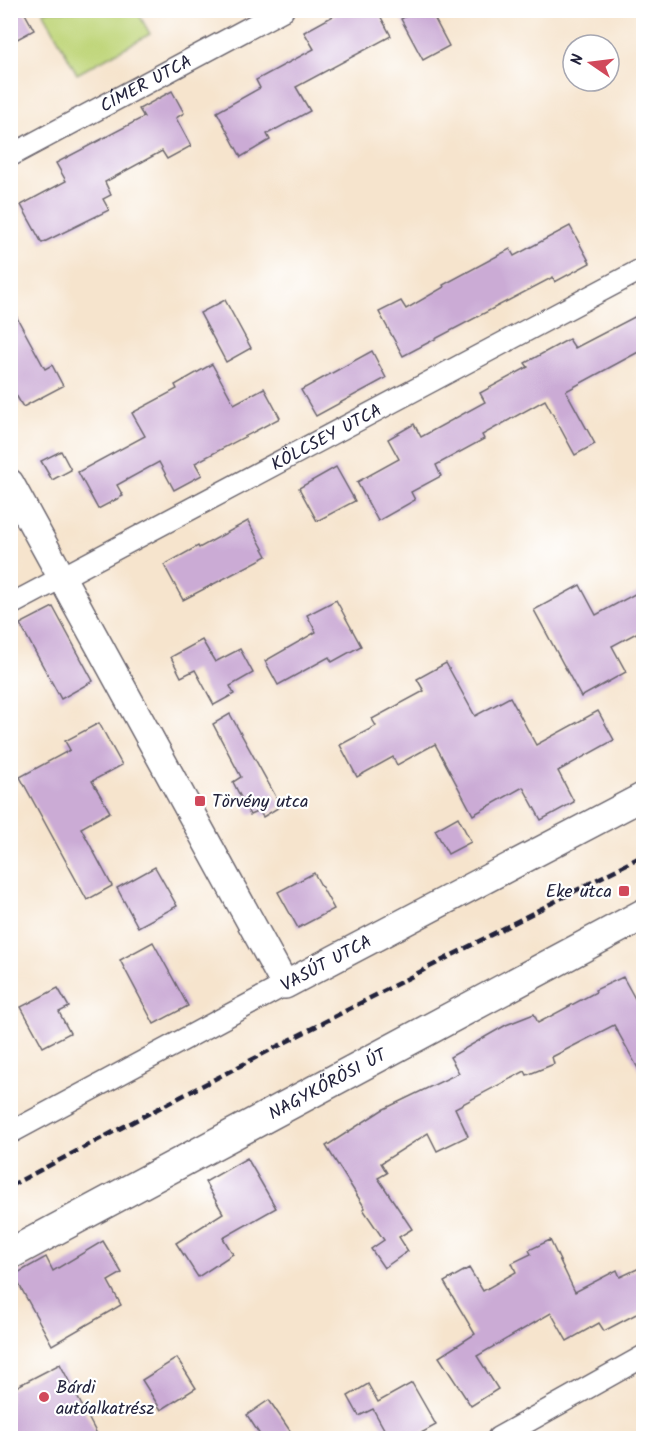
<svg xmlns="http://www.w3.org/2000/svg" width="654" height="1449" viewBox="0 0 654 1449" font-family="Kalam,sans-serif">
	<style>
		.green { fill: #c0d67a; stroke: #717c5a; stroke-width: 1.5 }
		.building { fill: #cbabd5 }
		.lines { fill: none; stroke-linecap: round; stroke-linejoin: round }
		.minor-casing { stroke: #6c666e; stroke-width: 24 }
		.tertiary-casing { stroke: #6c666e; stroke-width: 30 }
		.secondary-casing { stroke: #6c666e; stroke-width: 33 }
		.minor { stroke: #fff; stroke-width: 21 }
		.tertiary { stroke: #fff; stroke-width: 27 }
		.secondary { stroke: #fff; stroke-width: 30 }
		.rail { stroke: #22223b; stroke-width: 4.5; stroke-dasharray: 9 4.5; stroke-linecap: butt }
		.poi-dot { fill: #d1495b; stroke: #fff; stroke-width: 2 }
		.labels { text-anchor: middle; stroke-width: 4.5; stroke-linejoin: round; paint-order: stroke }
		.street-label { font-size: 18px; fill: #22223b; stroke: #fff }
		.poi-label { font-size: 18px; fill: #22223b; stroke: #fff; text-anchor: start }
	</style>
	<rect width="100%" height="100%" fill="#fff"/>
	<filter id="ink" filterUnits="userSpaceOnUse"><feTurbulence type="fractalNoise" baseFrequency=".0167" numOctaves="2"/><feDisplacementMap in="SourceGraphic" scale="12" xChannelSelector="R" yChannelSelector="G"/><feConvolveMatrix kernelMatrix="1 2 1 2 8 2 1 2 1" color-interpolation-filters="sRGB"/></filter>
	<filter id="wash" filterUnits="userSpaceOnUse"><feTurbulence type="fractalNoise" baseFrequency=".008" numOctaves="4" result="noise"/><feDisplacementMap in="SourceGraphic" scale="24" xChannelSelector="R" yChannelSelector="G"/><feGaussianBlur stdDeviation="1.35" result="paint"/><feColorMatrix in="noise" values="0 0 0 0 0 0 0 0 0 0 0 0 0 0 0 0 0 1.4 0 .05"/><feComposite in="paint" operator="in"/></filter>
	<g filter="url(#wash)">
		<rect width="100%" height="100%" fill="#f6e4cd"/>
		<!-- green -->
		<polygon class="green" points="43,11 137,11 150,34 77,74"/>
		<g id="blocks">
			<!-- building -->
			<g class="building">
				<polygon points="10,10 23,10 34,30 10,43"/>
				<polygon points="344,10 377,10 391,36 296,87 310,111 267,134 270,140 241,157 217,112 260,88 256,80 314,49 304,32"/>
				<polygon points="416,10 430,10 449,46 423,60 401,19"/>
				<polygon points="172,91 184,113 176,118 191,146 167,159 162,151 105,182 111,195 103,199 109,210 42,243 21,205 66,181 56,163 144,117 139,109"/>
				<polygon points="570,226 590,263 555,282 553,277 403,356 379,312 401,301 406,309 444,287 443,285 510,249 514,256"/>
				<polygon points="225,300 251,348 226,362 200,313"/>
				<polygon points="10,305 45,369 52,365 63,386 23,407 10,385"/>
				<polygon points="644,312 644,349 566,391 595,444 575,455 545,400 482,435 484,439 436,465 441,476 411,492 415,500 378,521 357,482 399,459 388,439 414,424 421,437 485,402 480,393 528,367 525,363 569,339 575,348"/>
				<polygon points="372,351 386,378 316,416 301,390"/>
				<polygon points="212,364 234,404 264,388 280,418 195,463 202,475 174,490 159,462 117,485 123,496 98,509 78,472 145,436 132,413 177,389 175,385"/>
				<polygon points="61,451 71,470 52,480 41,461"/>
				<polygon points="336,467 355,501 317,521 299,488"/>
				<polygon points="248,521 267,556 183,600 164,565 198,546 199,548"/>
				<polygon points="580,585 596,615 644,589 644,629 612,646 626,672 581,697 534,610"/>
				<polygon points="336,600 361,646 332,662 329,657 278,685 265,661 316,632 307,615"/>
				<polygon points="53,607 93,681 61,699 20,624"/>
				<polygon points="202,640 215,662 240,649 253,673 230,686 234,694 214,705 195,670 181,677 171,657"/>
				<polygon points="446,663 475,716 510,697 536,745 598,711 614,740 558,771 574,802 541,820 523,787 473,815 435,744 397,765 393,757 357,777 340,745 376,726 372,719 424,691 417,679"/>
				<polygon points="230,714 281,806 263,817 259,811 250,815 233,782 241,777 213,724"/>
				<polygon points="99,723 122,765 92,781 110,812 81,828 112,886 87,900 20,777 70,750 65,741"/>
				<polygon points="458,817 471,842 448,854 435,830"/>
				<polygon points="155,867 177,906 138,927 117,888"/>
				<polygon points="314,873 334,909 298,928 278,892"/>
				<polygon points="153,942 188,1006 154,1024 120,960"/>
				<polygon points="623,977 644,1015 644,1079 614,1025 552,1057 554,1064 527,1075 525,1071 455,1108 468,1136 437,1151 428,1133 381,1163 387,1173 378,1178 412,1229 399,1237 408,1251 384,1268 371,1249 384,1240 363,1209 365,1208 326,1146 382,1110 459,1073 450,1057 506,1025 534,1014 538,1023 596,992 595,990"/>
				<polygon points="58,988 69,1007 59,1012 70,1033 43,1047 21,1007"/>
				<polygon points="247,1158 276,1208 223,1238 233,1254 198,1277 176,1243 223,1213 205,1182"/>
				<polygon points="550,1240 575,1292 617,1270 620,1277 644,1266 644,1310 604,1331 599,1323 567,1341 551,1313 477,1356 498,1389 471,1406 439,1357 475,1334 444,1282 469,1268 483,1291 516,1272 512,1263 531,1254 529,1250"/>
				<polygon points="103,1241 122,1273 108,1281 121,1305 52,1345 14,1275 46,1257 53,1271"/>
				<polygon points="177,1358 196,1388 161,1410 142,1380"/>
				<polygon points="60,1364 99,1438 10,1438 10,1390"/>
				<polygon points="412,1383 436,1425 412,1438 389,1438 373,1409 359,1416 348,1396 368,1384 378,1402"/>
				<polygon points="269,1400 295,1438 262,1438 247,1415"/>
			</g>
		</g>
	</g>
	<g filter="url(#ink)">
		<use href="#blocks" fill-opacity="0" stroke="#6c666e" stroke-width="1.5"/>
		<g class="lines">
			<defs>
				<g id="minor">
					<path id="s1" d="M10,156l273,-146"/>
					<path id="s2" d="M10,605l634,-337"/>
					<polyline points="10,1133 285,985"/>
					<polyline points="498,1438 644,1356"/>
				</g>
				<polyline id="tertiary" points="10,483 285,985 644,796"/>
				<g id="secondary">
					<path id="s3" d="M10,1254l634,-340"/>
				</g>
			</defs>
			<!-- minor casing -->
			<use href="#minor" class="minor-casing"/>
			<!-- tertiary casing -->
			<use href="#tertiary" class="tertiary-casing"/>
			<!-- secondary casing -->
			<use href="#secondary" class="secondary-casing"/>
			<!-- minor -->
			<use href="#minor" class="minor"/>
			<!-- tertiary -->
			<use href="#tertiary" class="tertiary"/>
			<!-- secondary -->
			<use href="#secondary" class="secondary"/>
			<!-- rail -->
			<polyline class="rail" points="10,1186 644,855"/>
		</g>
	</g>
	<!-- markers -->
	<g class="poi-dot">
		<rect x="194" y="795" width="12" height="12" rx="3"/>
		<rect x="618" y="885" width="12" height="12" rx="3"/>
		<circle cx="44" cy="1397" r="6"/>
	</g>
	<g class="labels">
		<!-- street labels -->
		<g class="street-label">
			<text dy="6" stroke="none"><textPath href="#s1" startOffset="154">CÍMER UTCA</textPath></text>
			<text dy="6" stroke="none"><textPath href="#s2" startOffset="358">KÖLCSEY UTCA</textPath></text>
			<text transform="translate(326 963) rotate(-28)" y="6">VASÚT UTCA</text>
			<text dy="6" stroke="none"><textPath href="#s3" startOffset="360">NAGYKŐRÖSI ÚT</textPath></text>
		</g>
		<!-- poi labels -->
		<g class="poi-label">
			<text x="212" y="807">Törvény utca</text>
			<text x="612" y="897" text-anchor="end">Eke utca</text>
			<text x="56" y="1393">Bárdi<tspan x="56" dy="21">autóalkatrész</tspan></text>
		</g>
	</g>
	<!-- margin -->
	<rect width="654" height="1449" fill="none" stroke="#fff" stroke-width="36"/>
	<!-- north arrow -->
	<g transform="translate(591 63) rotate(284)"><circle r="28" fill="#ffffff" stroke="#a7a7b1" stroke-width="1.5"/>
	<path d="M0-4.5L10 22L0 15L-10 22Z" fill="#d1495b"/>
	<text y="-9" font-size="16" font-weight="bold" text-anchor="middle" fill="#22223b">N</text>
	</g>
</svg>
